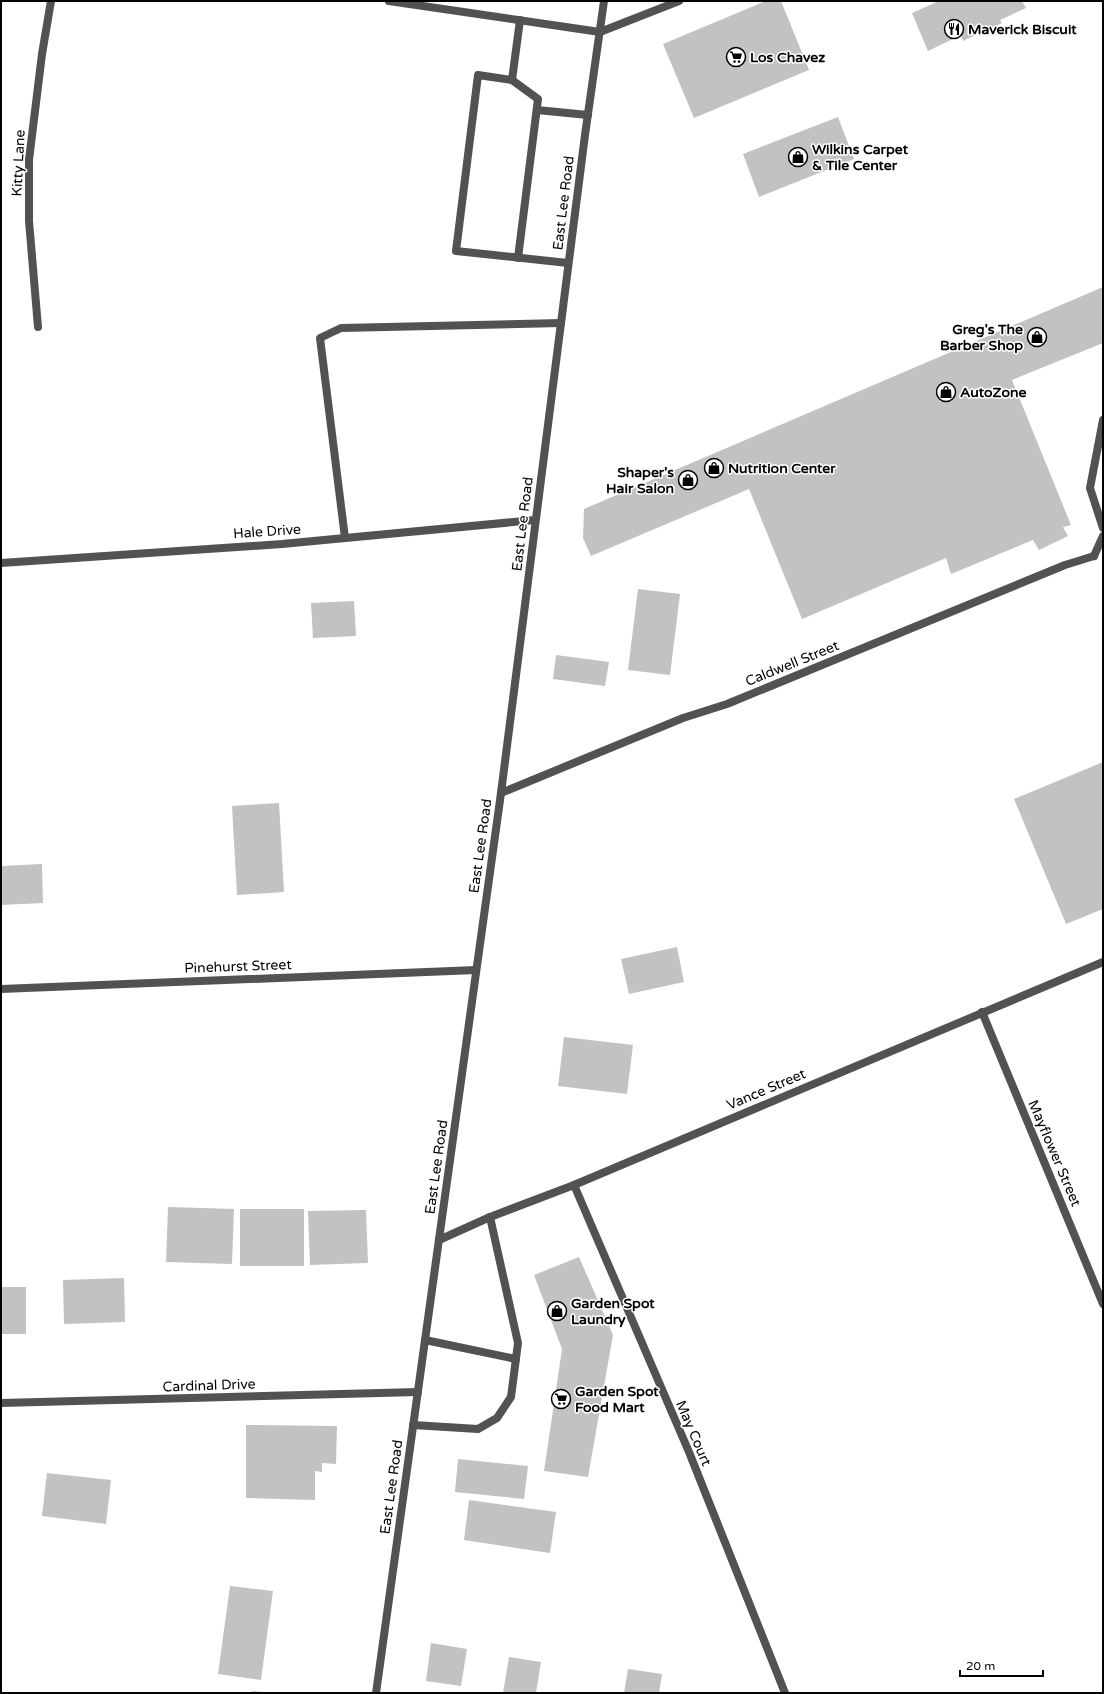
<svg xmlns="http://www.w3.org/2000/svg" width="1104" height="1694" viewBox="0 0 1104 1694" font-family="'Varela Round',sans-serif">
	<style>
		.building { fill: #c2c2c2 }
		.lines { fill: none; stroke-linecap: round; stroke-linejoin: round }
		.service { stroke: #525252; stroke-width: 8 }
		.minor { stroke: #525252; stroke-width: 8 }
		.tertiary { stroke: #525252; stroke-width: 8 }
		.labels { text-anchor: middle; stroke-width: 3; stroke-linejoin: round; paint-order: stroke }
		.poi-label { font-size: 14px; font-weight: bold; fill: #000; stroke: #fff; text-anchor: start }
		.street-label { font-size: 14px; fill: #000; stroke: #fff }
	</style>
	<rect width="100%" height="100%" fill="#fff"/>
	<!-- building -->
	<g class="building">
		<polygon points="766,1 781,1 809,70 694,118 663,44"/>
		<polygon points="939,1 1022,1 1026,8 1000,20 1002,23 963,41 961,35 928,51 912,13"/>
		<polygon points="838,117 854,159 759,197 743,154"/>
		<polygon points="1103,287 1103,343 1012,380 1071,525 1063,527 1068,536 1039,550 1033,540 951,574 946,558 802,619 749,489 591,556 583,538 584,509"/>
		<polygon points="638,589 680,594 670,675 628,670"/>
		<polygon points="354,601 356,636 313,638 311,603"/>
		<polygon points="556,655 609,662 605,686 553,679"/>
		<polygon points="1103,762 1103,909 1066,924 1014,799"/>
		<polygon points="279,803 284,892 237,895 232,806"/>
		<polygon points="42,864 43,903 1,905 1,866"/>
		<polygon points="677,947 684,982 629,994 621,959"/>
		<polygon points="564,1037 633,1045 627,1094 558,1086"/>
		<polygon points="168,1207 234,1209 232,1264 166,1262"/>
		<rect x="240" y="1209" width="64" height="57"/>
		<polygon points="366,1210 368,1263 310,1265 308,1211"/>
		<polygon points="579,1257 613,1335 588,1477 544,1471 562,1349 534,1275"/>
		<polygon points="124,1278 125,1322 64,1324 63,1280"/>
		<rect x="1" y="1287" width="25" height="47"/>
		<polygon points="246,1425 337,1426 336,1464 322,1463 322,1472 315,1471 315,1500 246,1498"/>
		<polygon points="458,1459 528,1466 524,1499 455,1492"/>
		<polygon points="47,1473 111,1480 106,1524 42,1516"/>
		<polygon points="469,1500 556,1512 550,1553 464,1540"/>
		<polygon points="230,1586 273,1591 261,1680 218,1674"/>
		<polygon points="431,1643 467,1649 461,1686 426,1681"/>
		<polygon points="509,1657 541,1662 536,1693 503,1693"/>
		<polygon points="628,1669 662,1674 659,1693 624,1693"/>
		<polygon points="252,1691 263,1692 263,1693 251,1693"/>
	</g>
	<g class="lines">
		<!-- service -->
		<g class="service">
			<polyline points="520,20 512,80 478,75 456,251 568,263"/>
			<polyline points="600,32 679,1"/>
			<polyline points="512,80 538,99 518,258"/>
			<polyline points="537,110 588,115"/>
			<polyline points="1103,420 1090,488 1103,528"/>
			<polyline points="345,538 320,338 341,328 561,323"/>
			<polyline points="1094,556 1103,536"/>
			<polyline points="425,1340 516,1359"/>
			<polyline points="413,1425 478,1429 497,1418 511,1397 518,1343 490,1217"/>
		</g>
		<!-- minor -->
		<g class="minor">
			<polyline points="389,1 600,32"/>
			<polyline points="38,327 29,221 29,160 42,54 51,1"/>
			<polyline points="1,563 282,544 535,520"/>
			<polyline points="501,793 683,718 727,704 1065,565 1094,556"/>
			<polyline points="1,989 476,970"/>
			<polyline points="982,1012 1103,1304"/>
			<polyline points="574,1185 689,1452 785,1693"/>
			<polyline points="439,1240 490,1217 574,1185 1103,962"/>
			<polyline points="1,1403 418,1392"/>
		</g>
		<!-- tertiary -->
		<polyline class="tertiary" points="376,1693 501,793 585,135 604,1"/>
	</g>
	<!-- icons -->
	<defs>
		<symbol id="restaurant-ring" viewBox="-11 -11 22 22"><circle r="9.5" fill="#fff" stroke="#000" stroke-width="1.5"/><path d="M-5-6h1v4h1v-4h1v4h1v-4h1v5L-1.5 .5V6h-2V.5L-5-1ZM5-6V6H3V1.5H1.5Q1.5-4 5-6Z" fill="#000"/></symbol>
		<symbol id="supermarket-ring" viewBox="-11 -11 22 22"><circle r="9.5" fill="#fff" stroke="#000" stroke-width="1.5"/><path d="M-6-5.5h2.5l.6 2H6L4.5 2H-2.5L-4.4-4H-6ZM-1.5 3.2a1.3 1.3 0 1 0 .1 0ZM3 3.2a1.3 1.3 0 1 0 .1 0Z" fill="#000"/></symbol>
		<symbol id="shop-ring" viewBox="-11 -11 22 22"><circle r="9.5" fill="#fff" stroke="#000" stroke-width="1.5"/><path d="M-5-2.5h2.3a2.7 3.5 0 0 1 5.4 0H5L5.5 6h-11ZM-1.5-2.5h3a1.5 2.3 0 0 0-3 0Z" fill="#000"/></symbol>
	</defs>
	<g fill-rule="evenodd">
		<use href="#restaurant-ring" x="943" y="18" width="22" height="22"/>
		<use href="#supermarket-ring" x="725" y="46" width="22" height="22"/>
		<use href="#shop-ring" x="787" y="146" width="22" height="22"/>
		<use href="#shop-ring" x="1026" y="326" width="22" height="22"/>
		<use href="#shop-ring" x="935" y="381" width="22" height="22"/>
		<use href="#shop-ring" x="703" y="457" width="22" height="22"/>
		<use href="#shop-ring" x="677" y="469" width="22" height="22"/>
		<use href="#shop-ring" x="546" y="1300" width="22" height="22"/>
		<use href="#supermarket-ring" x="550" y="1388" width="22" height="22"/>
	</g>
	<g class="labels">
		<!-- poi labels -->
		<g class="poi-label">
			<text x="968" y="34">Maverick Biscuit</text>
			<text x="750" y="62">Los Chavez</text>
			<text x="812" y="154">Wilkins Carpet<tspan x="812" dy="16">&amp; Tile Center</tspan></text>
			<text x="1023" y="334" text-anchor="end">Greg's The<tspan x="1023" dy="16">Barber Shop</tspan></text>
			<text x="960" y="397">AutoZone</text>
			<text x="728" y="473">Nutrition Center</text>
			<text x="674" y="477" text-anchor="end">Shaper's<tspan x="674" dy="16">Hair Salon</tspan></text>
			<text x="571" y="1308">Garden Spot<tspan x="571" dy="16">Laundry</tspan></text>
			<text x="575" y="1396">Garden Spot<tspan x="575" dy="16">Food Mart</tspan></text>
		</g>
		<!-- street labels -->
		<g class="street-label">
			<text transform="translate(18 163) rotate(-87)" y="5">Kitty Lane</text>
			<text transform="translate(563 203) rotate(-83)" y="5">East Lee Road</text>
			<text transform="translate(522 524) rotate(-83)" y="5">East Lee Road</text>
			<text transform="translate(267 531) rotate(-4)" y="5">Hale Drive</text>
			<text transform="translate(792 663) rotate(-22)" y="5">Caldwell Street</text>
			<text transform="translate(480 846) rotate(-82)" y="5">East Lee Road</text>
			<text transform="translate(238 966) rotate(-2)" y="5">Pinehurst Street</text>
			<text transform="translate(766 1089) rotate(-23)" y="5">Vance Street</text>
			<text transform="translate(1055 1153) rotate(67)" y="5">Mayflower Street</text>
			<text transform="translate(436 1167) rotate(-82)" y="5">East Lee Road</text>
			<text transform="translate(209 1385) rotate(-2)" y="5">Cardinal Drive</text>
			<text transform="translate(694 1433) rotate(67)" y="5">May Court</text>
			<text transform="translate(391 1487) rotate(-82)" y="5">East Lee Road</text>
		</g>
	</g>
	<!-- border -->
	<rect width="1104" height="1694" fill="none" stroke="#000000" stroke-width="4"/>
	<!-- scale -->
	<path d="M960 1670v6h83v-6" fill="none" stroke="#000000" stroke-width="2"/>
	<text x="966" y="1670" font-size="12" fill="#000000" stroke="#ffffff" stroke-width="3" paint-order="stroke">20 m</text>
</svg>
